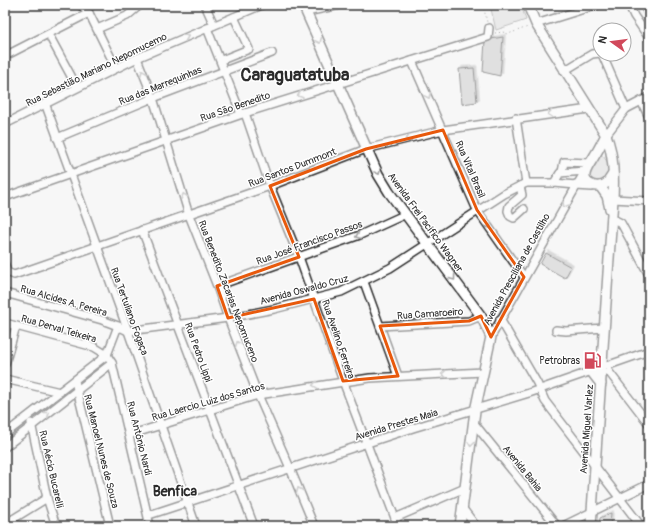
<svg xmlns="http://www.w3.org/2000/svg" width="654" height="531" viewBox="0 0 654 531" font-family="Pangolin,sans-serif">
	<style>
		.built { fill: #e8e8e8 }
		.green { fill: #d9d9d9; stroke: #828282 }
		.building { fill: #c4c4c4; stroke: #2b2b2b; filter: url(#shadow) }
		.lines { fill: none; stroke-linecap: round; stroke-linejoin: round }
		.minor-casing { stroke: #2b2b2b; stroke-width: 10 }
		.major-casing { stroke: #2b2b2b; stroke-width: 12 }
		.path { stroke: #2b2b2b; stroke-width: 1; stroke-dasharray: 1 3; stroke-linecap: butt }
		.minor { stroke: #fff; stroke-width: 7 }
		.major { stroke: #fff; stroke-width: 9 }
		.oneway { stroke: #a0a0a0 }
		.marked { fill: none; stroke: #e8590c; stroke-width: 3; stroke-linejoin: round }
		.labels { text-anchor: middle; stroke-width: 3; stroke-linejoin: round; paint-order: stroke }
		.street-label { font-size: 10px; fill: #2b2b2b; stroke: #fff }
		.poi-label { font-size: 10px; fill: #2b2b2b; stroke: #fff; text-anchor: end }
		.district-label { font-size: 14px; font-weight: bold; fill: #2b2b2b; stroke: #fff }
		.town-label { font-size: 18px; font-weight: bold; fill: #2b2b2b; stroke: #fff }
	</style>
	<defs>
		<filter id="shadow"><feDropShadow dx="2.5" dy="-2.5" stdDeviation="0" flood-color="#0004"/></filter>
	</defs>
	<rect width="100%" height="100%" fill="#f7f7f7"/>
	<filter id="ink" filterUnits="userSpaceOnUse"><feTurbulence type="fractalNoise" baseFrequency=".025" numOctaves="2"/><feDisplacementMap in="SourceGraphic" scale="8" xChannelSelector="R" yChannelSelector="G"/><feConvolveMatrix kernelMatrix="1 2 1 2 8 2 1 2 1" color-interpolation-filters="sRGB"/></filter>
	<g filter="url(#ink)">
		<!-- built -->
		<polygon class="built" points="5,385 12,387 5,411"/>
		<!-- green -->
		<g class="green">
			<polygon points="490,5 521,5 526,20 496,30"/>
			<polygon points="599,156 603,156 609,164 609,176 600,182 590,180 587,176"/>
			<polygon points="107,360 110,361 79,384 79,381"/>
			<polygon points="71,387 74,388 35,418 35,415"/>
			<polygon points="25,423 28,425 5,443 5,438"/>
		</g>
		<!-- building -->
		<g class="building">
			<polygon points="644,5 649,5 649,26 640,7"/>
			<polygon points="503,37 500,76 483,72 485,40"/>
			<polygon points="474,68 477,102 462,104 459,69"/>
			<polygon points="546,253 571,267 565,278 540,264"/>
			<polygon points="611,513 610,526 599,526 600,518"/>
		</g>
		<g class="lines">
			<defs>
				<g id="minor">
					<polyline points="80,5 89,13 116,68"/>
					<polyline points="205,5 214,25"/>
					<polyline points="629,5 634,16 649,38"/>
					<polyline points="306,12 340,5"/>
					<polyline points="536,24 597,5"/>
					<polyline points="207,28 241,114"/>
					<polyline points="97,29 127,16 140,5"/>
					<polyline points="51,39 77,87"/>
					<polyline points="602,54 626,109"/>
					<polyline points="5,56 89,13"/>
					<polyline points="137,58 153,98 189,215 217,286 228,318 258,395 290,468 314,526"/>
					<polyline points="224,59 249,49 234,17"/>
					<polyline points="412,61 477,210 524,277"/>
					<polyline points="564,71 592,54 600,53"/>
					<polyline points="641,101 649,117"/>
					<polyline points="45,103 128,331 196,526"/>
					<polyline points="245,113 270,186 299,257 343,381 398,526"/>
					<polyline points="516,118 526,183"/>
					<polyline points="5,124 137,58 262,5"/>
					<polyline points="606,135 626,109 649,97"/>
					<polyline points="57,138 153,98 272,53"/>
					<polyline points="562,172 564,162 589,163"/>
					<polyline points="554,183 560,173 585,171"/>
					<polyline points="520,186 522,195 509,206 508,211 510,216 514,218 524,209"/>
					<polyline points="5,197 245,113 488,37 489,28"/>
					<polyline points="613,199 649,201"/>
					<polyline points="611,218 621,223 649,275"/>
					<polyline points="142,230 254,526"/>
					<polyline points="5,265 7,272 14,275 270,186 366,149 443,130 589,109"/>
					<polyline points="364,282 398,376"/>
					<polyline points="217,286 360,235 406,214"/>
					<polyline points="5,293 102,320 118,326"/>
					<polyline points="500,319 537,383 545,401 641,526"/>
					<polyline points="5,323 94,347 107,355 112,363 150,526"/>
					<polyline points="380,326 469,321 481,316"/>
					<polyline points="556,330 566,331 603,328"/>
					<polyline points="491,337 585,171"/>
					<polyline points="107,355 118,326 128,331 228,318 274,309 341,292 390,268 504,194 526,183 554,183 576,185"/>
					<polyline points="5,364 16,326"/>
					<polyline points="609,372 649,424"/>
					<polyline points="5,379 60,392"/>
					<polyline points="75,381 110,526"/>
					<polyline points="473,422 557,526"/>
					<polyline points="31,423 47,498 56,526"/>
					<polyline points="5,434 107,355"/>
					<polyline points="129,435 258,395 370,378 483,372"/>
					<polyline points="5,447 112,363"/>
					<polyline points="463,509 476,526"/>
					<polyline points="149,515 413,428 529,393 649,351"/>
					<polyline points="395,518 465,488"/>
					<polyline points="5,524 47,498"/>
					<polyline points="563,526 649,484"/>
				</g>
				<g id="major">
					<polyline points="303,5 378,174 389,192 481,316 491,337 475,411 460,526"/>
					<path d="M528,5l8,19 70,111c8,20 8,42 7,64l-22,327"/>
					<path d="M606,135c-4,7 -7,14 -11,20 -4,8 -19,24 -3,30 5,2 11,1 15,-2l6,-9"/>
					<polyline points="576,185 592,186"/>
					<polyline points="600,186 607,196 610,209"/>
					<polyline points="591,371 601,384"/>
				</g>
			</defs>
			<!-- minor casing -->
			<use href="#minor" class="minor-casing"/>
			<!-- major casing -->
			<use href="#major" class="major-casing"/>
			<!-- path -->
			<g class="path">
				<polyline points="483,5 487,22"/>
				<polyline points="495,33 503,32 508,34 528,27"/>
			</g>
			<!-- minor -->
			<use href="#minor" class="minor"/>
			<!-- major -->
			<use href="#major" class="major"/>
		</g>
		<!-- one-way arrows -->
		<defs><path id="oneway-chevron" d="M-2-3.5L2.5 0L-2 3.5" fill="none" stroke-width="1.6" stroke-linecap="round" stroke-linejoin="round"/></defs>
		<g class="oneway">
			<use href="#oneway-chevron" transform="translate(186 37) rotate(-23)"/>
			<use href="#oneway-chevron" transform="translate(319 41) rotate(66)"/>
			<use href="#oneway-chevron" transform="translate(143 73) rotate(-112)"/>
			<use href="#oneway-chevron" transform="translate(300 95) rotate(162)"/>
			<use href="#oneway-chevron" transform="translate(428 96) rotate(66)"/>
			<use href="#oneway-chevron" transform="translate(550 114) rotate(173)"/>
			<use href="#oneway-chevron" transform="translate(408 139) rotate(167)"/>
			<use href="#oneway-chevron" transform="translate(378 172) rotate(62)"/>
			<use href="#oneway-chevron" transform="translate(184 196) rotate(-107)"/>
			<use href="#oneway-chevron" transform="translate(565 205) rotate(120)"/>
			<use href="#oneway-chevron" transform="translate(489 226) rotate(55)"/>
			<use href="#oneway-chevron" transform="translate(358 236) rotate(159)"/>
			<use href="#oneway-chevron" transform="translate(453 278) rotate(54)"/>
			<use href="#oneway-chevron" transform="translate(238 344) rotate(-111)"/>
			<use href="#oneway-chevron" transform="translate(444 374) rotate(177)"/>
			<use href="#oneway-chevron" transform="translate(315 385) rotate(171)"/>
			<use href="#oneway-chevron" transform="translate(47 414) rotate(-38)"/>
			<use href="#oneway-chevron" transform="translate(471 444) rotate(97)"/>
			<use href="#oneway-chevron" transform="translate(299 490) rotate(-112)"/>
		</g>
	</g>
	<!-- marked area -->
	<path d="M0 0H654V531H0ZM443,130l34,80 47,67 -33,60 -10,-21 -12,5 -89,5 18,50 -55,5 -29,-82 -86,19 -11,-32 82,-29 -29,-71 96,-37z" fill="#f7f7f7" fill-opacity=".55" fill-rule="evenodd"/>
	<path class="marked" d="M443,130l34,80 47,67 -33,60 -10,-21 -12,5 -89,5 18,50 -55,5 -29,-82 -86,19 -11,-32 82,-29 -29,-71 96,-37z"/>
	<!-- icons -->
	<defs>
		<symbol id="fuel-bare" viewBox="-9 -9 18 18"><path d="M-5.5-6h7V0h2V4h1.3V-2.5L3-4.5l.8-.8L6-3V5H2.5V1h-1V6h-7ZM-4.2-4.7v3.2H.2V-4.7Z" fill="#d1495b" stroke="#fff" stroke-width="2.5" paint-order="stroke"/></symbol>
	</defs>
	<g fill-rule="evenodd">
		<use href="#fuel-bare" x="580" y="348" width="25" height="25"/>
	</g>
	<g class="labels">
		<!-- street labels -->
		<g class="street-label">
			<text transform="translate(96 69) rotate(-26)" y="4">Rua Sebastião Mariano Nepomucemo</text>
			<text transform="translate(160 85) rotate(-22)" y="4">Rua das Marrequinhas</text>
			<text transform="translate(235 106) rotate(-19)" y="4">Rua São Benedito</text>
			<text transform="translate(292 167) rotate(-21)" y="4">Rua Santos Dummont</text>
			<text transform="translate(471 169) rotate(67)" y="4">Rua Vital Brasil</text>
			<text transform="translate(426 222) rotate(54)" y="4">Avenida Frei Pacifico Wagner</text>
			<text transform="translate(309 242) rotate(-20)" y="4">Rua José Francisco Passos</text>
			<text transform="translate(516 269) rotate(-61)" y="4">Avenida Presciliana de Castilho</text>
			<text transform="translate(304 289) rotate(-15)" y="4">Avenida Oswaldo Cruz</text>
			<text transform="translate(229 291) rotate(69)" y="4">Rua Benedito Zacarias Nepomuceno</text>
			<text transform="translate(64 300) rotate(16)" y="4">Rua Alcides A. Pereira</text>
			<text transform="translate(130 311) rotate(70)" y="4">Rua Tertuliano Fogaça</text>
			<text transform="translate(430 313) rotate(-4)" y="4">Rua Camaroeiro</text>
			<text transform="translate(59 328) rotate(16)" y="4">Rua Derval Teixeira</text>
			<text transform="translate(339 339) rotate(71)" y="4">Rua Avelino Ferreira</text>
			<text transform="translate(199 352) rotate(70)" y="4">Rua Pedro Lippi</text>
			<text transform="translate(208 401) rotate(-16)" y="4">Rua Laercio Luiz dos Santos</text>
			<text transform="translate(396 424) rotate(-17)" y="4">Avenida Prestes Maia</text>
			<text transform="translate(586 429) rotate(-86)" y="4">Avenida Miguel Varlez</text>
			<text transform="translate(140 438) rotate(76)" y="4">Rua Antônio Nardi</text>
			<text transform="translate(102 451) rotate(76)" y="4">Rua Manoel Nunes de Souza</text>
			<text transform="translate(523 468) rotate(51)" y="4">Avenida Bahia</text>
			<text transform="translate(52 469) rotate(77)" y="4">Rua Aécio Bucarelli</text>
		</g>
		<!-- poi labels -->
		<g class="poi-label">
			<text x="580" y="364">Petrobras</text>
		</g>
		<!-- district labels -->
		<g class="district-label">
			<text x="175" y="496">Benfica</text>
		</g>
		<!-- town labels -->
		<g class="town-label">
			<text x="295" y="81">Caraguatatuba</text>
		</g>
	</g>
	<!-- margin -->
	<rect width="654" height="531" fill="none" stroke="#fff" stroke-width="20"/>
	<rect x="10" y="10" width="634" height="511" fill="none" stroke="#2b2b2b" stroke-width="1.5" filter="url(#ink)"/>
	<!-- north arrow -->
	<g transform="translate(612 42) rotate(284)"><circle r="19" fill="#ffffff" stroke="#aaaaaa"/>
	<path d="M0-3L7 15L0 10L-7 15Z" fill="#d1495b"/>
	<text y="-6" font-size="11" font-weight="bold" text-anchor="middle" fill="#2b2b2b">N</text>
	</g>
</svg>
